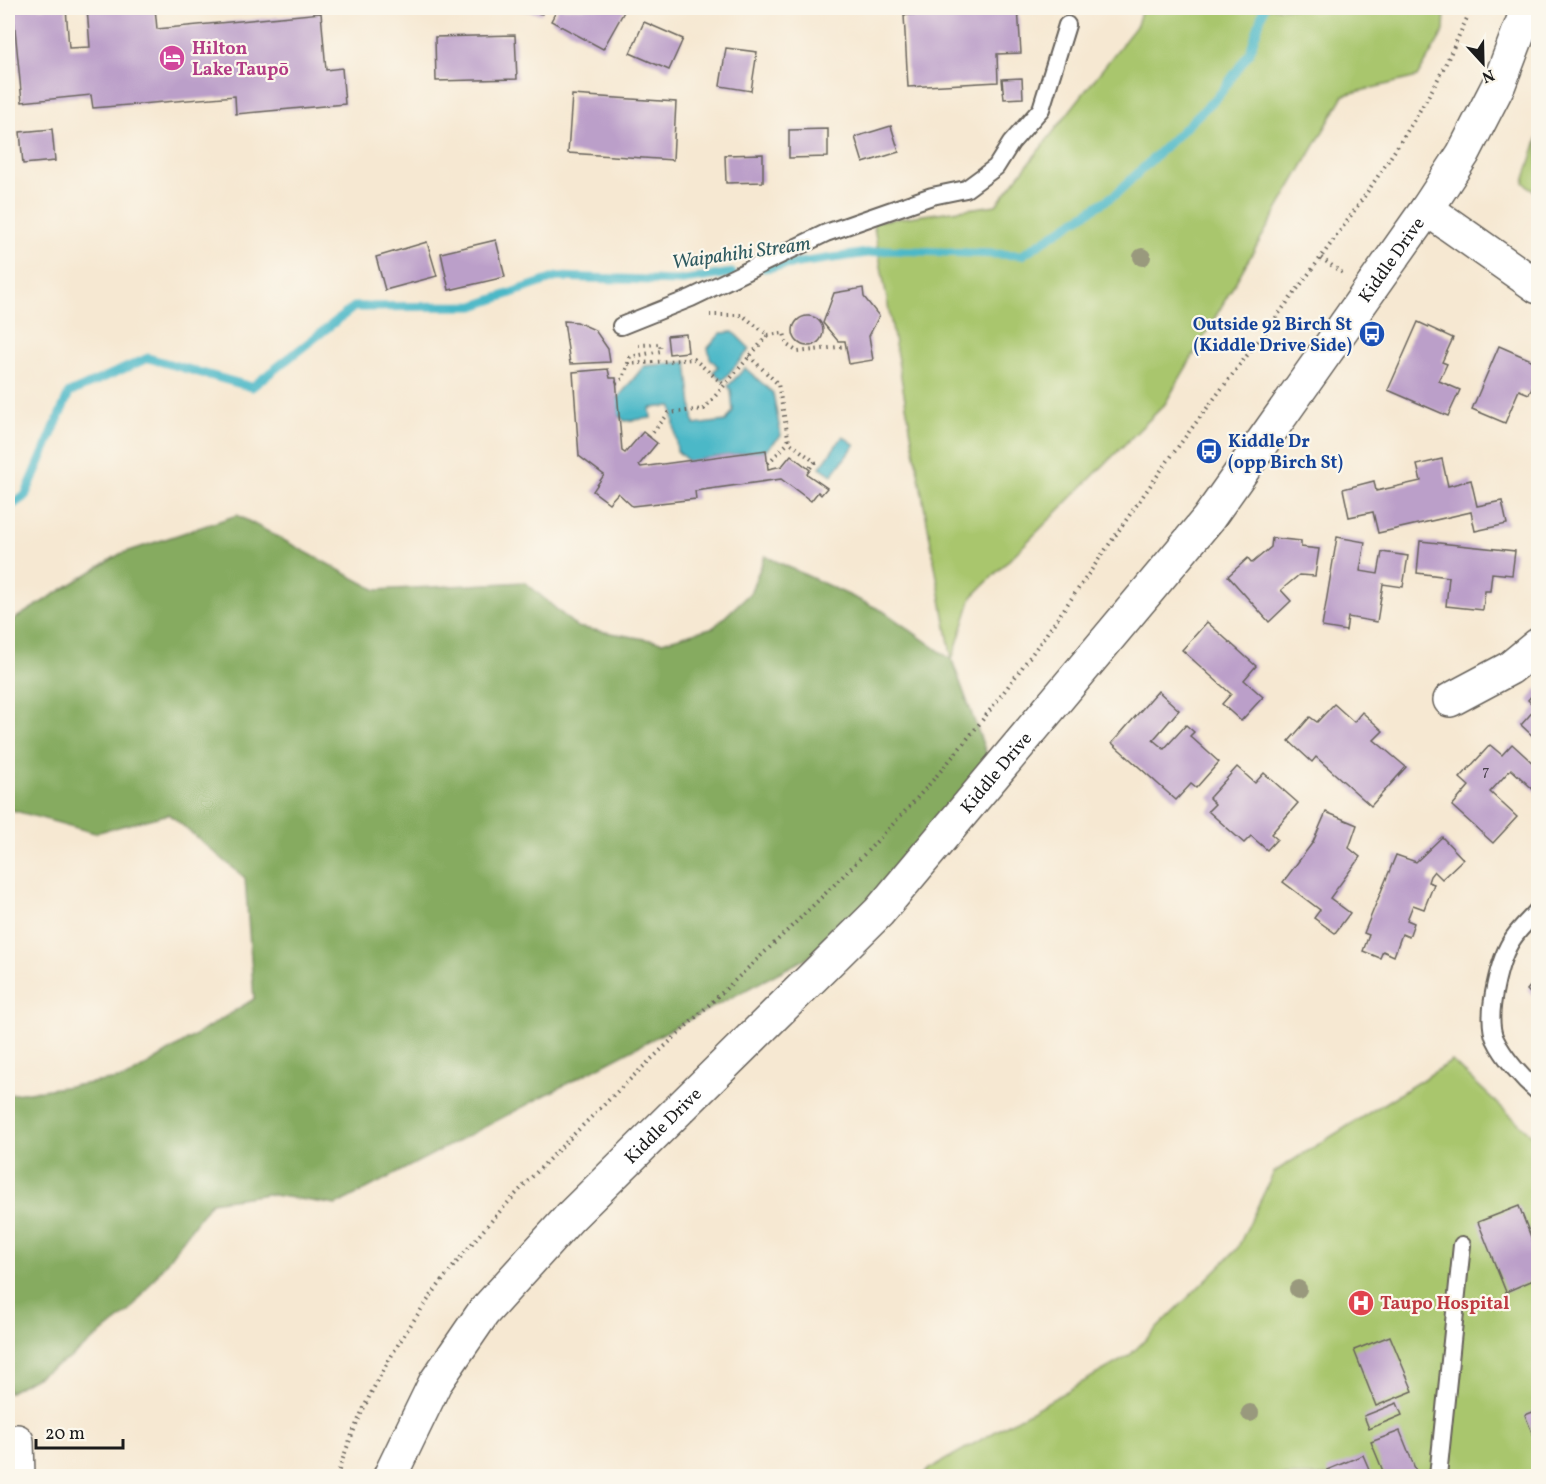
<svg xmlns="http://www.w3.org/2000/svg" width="1546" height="1484" viewBox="0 0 1546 1484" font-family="Vollkorn,serif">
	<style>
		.green { fill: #a9c66d; stroke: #627144; stroke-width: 1.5 }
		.forest { fill: #86ab60; stroke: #51643e; stroke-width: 1.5 }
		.water { fill: #4bb8c7; stroke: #346a72; stroke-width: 1.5 }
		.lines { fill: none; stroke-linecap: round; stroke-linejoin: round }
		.stream { stroke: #4bb8c7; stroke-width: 9 }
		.building { fill: #bb9fc9 }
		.lane-casing { stroke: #68635c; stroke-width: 20 }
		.street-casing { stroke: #68635c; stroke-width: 36 }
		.secondary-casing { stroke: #68635c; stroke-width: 36 }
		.path { stroke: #68635c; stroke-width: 4; stroke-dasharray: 1.5 4.5; stroke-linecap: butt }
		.lane { stroke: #fff; stroke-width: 16 }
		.street { stroke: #fff; stroke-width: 33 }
		.secondary { stroke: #fff; stroke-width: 33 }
		.tree { fill: #99997d }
		.labels { text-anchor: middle; stroke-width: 4.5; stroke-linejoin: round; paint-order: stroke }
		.number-label { font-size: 15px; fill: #443d47 }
		.hotel-label { font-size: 18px; font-weight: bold; fill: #b23c85; stroke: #fbf7ec; text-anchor: start }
		.street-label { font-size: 18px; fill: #1c1c1c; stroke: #fbf7ec }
		.transit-label { font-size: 18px; font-weight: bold; fill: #164399; stroke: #fbf7ec; text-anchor: end }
		.health-label { font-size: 18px; font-weight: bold; fill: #be3a42; stroke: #fbf7ec; text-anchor: start }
		.water-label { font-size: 20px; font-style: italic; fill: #2f5a60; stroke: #fbf7ec }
	</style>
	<rect width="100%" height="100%" fill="#fbf7ec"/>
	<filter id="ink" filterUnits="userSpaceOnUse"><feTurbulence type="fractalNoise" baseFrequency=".0167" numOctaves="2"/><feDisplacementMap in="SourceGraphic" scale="12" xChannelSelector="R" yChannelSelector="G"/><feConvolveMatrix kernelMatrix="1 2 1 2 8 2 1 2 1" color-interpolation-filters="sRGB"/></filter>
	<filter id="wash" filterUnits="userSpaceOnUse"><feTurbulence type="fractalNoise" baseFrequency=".008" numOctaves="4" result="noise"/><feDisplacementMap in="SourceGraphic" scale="24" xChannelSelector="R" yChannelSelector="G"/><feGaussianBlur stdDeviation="1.35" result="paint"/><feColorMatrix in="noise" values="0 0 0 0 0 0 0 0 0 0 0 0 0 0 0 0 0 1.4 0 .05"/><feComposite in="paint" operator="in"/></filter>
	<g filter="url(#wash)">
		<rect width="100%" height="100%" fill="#f6e8d2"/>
		<!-- green -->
		<g class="green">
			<polygon points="1142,8 1445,8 1444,31 1417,77 1344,95 1165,404 972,597 952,660 873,222 996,205 1137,25"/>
			<polygon points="1538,137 1538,196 1524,182"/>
			<polygon points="1452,1061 1538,1141 1538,1476 922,1476 929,1469 1129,1356 1237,1249 1274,1172"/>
		</g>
		<!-- forest -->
		<polygon class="forest" points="237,515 376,590 525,582 577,627 662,642 714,627 750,593 765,556 883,611 952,660 995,777 841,940 336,1205 267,1194 211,1202 130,1311 70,1358 8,1393 8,1095 126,1078 254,999 245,878 169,814 95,833 8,809 8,623 120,554"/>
		<!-- water -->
		<g class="water">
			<polygon points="733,332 750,349 723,380 713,372 718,367 710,358 708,348 721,333"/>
			<polygon points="687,362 694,425 726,421 733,411 731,390 728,386 745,368 773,393 781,436 766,450 688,461 677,451 672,406 650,408 651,418 625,421 618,415 617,399 644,366"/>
			<polygon points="843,436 855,445 832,475 820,467"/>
		</g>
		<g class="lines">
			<!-- stream -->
			<g class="stream">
				<polyline points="764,268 888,250 1022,255 1116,194 1220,94 1250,52 1264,8"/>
				<polyline points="8,508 25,496 69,393 148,358 252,387 354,307 474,306 557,277 678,281 732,273"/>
			</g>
		</g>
		<g id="blocks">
			<!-- building -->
			<g class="building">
				<polygon points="13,8 66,8 69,48 90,47 87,8 155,8 157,29 321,13 326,70 342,68 345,104 236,114 235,96 93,108 91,95 22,102"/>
				<polygon points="520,8 543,8 542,14 519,10"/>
				<polygon points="558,8 626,8 603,49 551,21"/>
				<polygon points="939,8 1018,8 1021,53 997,54 998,82 908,87 904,15 939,13"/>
				<polygon points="644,22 683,39 669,70 630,53"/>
				<polygon points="515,35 517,79 436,81 435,37"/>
				<polygon points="726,48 757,52 751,91 720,86"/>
				<polygon points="1022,78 1023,98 1004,99 1002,79"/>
				<polygon points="572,95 676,102 673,160 568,153"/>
				<polygon points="891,126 899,152 863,163 855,137"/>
				<polygon points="52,129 55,161 23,164 20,132"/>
				<polygon points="828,129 828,157 789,158 789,130"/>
				<polygon points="763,154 763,182 726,183 725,155"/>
				<polygon points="496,240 505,277 449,290 441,253"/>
				<polygon points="427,242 437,276 385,290 376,257"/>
				<polygon points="863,288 864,297 879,316 869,336 873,360 849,364 845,341 838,341 823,323 834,293"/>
				<circle cx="808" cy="331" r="15"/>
				<polygon points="564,321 577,322 595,330 608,349 610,362 570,364"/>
				<polygon points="1418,322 1453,338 1442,362 1447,364 1439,381 1460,390 1448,416 1388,390"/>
				<polygon points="686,334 688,352 669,354 667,336"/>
				<polygon points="1499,346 1538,363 1538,373 1529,394 1519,390 1505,423 1472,409"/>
				<polygon points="608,369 610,378 616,378 622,451 625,453 643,432 657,443 639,465 641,467 766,450 768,469 782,466 791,455 810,470 807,474 827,488 821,495 818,492 811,501 781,479 695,491 696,499 632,506 618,493 609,503 593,491 604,475 579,456 573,372"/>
				<polygon points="1442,459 1448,486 1471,480 1477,506 1502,501 1507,524 1475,531 1471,512 1378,533 1373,512 1349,517 1343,489 1374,481 1376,491 1421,481 1417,465"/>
				<polygon points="1337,537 1365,542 1360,571 1378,574 1382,552 1408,556 1403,587 1383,584 1377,622 1348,617 1346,631 1322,627"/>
				<polygon points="1272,538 1301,541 1301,547 1319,549 1315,576 1299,575 1281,590 1291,601 1269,622 1228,576 1248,558 1252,563 1271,547"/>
				<polygon points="1420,541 1515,551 1512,575 1492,573 1490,591 1485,591 1483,610 1446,606 1449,577 1417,573"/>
				<polygon points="1207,622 1256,666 1244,680 1263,697 1241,721 1222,704 1231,694 1182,650"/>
				<polygon points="1538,688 1538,741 1521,725 1536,708 1528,700"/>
				<polygon points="1158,691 1179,710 1153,740 1164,749 1186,725 1194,732 1190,736 1219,762 1196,788 1191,784 1176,800 1112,743"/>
				<polygon points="1334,704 1354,722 1362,712 1383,731 1374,740 1406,767 1371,806 1316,757 1312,762 1289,741 1310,717 1317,722"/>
				<polygon points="1512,744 1537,767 1538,765 1538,794 1511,769 1490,792 1517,817 1493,843 1452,806 1469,786 1460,778 1490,745 1502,755"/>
				<polygon points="1237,767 1255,783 1264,773 1298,803 1271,834 1277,839 1267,850 1251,836 1244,843 1208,811 1215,804 1209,798"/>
				<polygon points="1326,812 1357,825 1349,848 1360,857 1330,898 1350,913 1335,933 1314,918 1320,910 1283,882 1313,842"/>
				<polygon points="1442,837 1463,859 1442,879 1434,871 1430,876 1428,882 1434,884 1424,909 1413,905 1407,920 1414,923 1409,937 1402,934 1394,956 1383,951 1380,958 1363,951 1369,935 1364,933 1396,855 1416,862"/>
				<polygon points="1538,977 1538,1001 1527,990"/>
				<polygon points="1519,1206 1538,1255 1538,1278 1506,1292 1478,1222"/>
				<polygon points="1390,1336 1413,1391 1376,1406 1354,1350"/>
				<polygon points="1397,1403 1402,1415 1369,1429 1364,1416"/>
				<polygon points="1538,1410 1538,1448 1525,1415"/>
				<polygon points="1400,1431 1418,1476 1385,1476 1371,1442"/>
				<polygon points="1363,1455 1372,1476 1330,1476 1327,1470"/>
			</g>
		</g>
	</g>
	<g filter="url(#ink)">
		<use href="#blocks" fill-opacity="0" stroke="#68635c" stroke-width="1.5"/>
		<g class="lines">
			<defs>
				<g id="lane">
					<polyline points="621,326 691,298 826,233 932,196 966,189 996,167 1011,143 1041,109 1067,25"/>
					<path d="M1538,910c-8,9 -17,17 -24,27 -15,20 -29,79 -19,102 9,19 28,40 43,53"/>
					<polyline points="1438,1476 1462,1245"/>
				</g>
				<g id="street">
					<polyline points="1427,209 1538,287"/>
					<polyline points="1450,700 1510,668 1538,645"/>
					<polyline points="17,1441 18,1476"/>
				</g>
				<g id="secondary">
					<path id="s1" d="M390,1476l45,-93 48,-70 87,-96 309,-305 329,-393 219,-310 36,-55 36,-70 29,-76"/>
				</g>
			</defs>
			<!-- lane casing -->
			<use href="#lane" class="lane-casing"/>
			<!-- street casing -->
			<use href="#street" class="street-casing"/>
			<!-- secondary casing -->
			<use href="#secondary" class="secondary-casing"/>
			<!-- path -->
			<g class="path">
				<polyline points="1321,258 1344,274"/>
				<polyline points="768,335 784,333 787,345 798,352 846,346"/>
				<polyline points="749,356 778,384 789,442 815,462 809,469"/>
				<polyline points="628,364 694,359 724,385"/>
				<polyline points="616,383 623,379 630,357 661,351 660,344 639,345"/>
				<polyline points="649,437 669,413 704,409 768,335 742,315 710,315"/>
				<polyline points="768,463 789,442"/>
				<path d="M337,1476c51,-159 168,-275 285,-389 99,-95 203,-187 295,-289 101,-112 180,-241 269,-362 82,-110 170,-217 240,-336 18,-29 31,-62 46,-92"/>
			</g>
			<!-- lane -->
			<use href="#lane" class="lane"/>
			<!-- street -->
			<use href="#street" class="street"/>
			<!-- secondary -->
			<use href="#secondary" class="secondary"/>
		</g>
		<!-- trees -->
		<g class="tree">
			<circle cx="1142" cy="257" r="9"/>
			<circle cx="1298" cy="1289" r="9"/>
			<circle cx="1250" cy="1413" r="9"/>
		</g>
	</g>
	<!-- icons -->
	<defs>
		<symbol id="hotel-disc" viewBox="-11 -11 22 22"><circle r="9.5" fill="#d1479c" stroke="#fbf7ec"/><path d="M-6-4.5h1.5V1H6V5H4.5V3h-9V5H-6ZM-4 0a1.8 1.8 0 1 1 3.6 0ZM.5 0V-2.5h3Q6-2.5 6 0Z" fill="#fff"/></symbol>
		<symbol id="bus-disc" viewBox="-11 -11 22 22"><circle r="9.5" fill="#1a4fb4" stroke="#fbf7ec"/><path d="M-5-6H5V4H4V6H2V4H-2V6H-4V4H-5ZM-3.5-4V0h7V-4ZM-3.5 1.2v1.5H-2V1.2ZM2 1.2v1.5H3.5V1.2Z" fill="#fff"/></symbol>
		<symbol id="hospital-disc" viewBox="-11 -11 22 22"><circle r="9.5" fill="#e0444e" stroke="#fbf7ec"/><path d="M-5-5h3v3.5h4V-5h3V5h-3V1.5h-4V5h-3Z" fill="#fff"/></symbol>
	</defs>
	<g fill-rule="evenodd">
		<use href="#hotel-disc" x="157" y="43" width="30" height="30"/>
		<use href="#bus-disc" x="1357" y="319" width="30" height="30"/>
		<use href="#bus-disc" x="1194" y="436" width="30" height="30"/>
		<use href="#hospital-disc" x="1346" y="1288" width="30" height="30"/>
	</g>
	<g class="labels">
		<!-- number labels -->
		<g class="number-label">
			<text x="1486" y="775">7</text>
		</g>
		<!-- hotel labels -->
		<g class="hotel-label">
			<text x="192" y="54">Hilton<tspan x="192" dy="21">Lake Taupō</tspan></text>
		</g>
		<!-- street labels -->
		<g class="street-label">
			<text dy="6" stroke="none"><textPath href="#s1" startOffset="1582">Kiddle Drive</textPath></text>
			<text dy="6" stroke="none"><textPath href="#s1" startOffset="934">Kiddle Drive</textPath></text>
			<text dy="6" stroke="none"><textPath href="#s1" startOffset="448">Kiddle Drive</textPath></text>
		</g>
		<!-- transit labels -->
		<g class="transit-label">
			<text x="1352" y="330">Outside 92 Birch St<tspan x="1352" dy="21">(Kiddle Drive Side)</tspan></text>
			<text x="1228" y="447" text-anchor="start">Kiddle Dr<tspan x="1228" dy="21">(opp Birch St)</tspan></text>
		</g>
		<!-- health labels -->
		<g class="health-label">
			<text x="1380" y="1309">Taupo Hospital</text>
		</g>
		<!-- water labels -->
		<g class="water-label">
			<text transform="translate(741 252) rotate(-8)" y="7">Waipahihi Stream</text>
		</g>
	</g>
	<!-- margin -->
	<rect width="1546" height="1484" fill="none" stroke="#fbf7ec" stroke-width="30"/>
	<!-- north arrow -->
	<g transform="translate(1483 63) rotate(158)" stroke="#fbf7ec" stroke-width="4.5" paint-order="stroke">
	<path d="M0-4.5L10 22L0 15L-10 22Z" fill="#1c1c1c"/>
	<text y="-9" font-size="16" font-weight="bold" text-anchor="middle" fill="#1c1c1c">N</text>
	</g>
	<!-- scale -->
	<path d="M36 1439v9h87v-9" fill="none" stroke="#1c1c1c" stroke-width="3"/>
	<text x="45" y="1439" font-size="18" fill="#1c1c1c" stroke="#fbf7ec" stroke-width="4.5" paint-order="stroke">20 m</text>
</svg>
